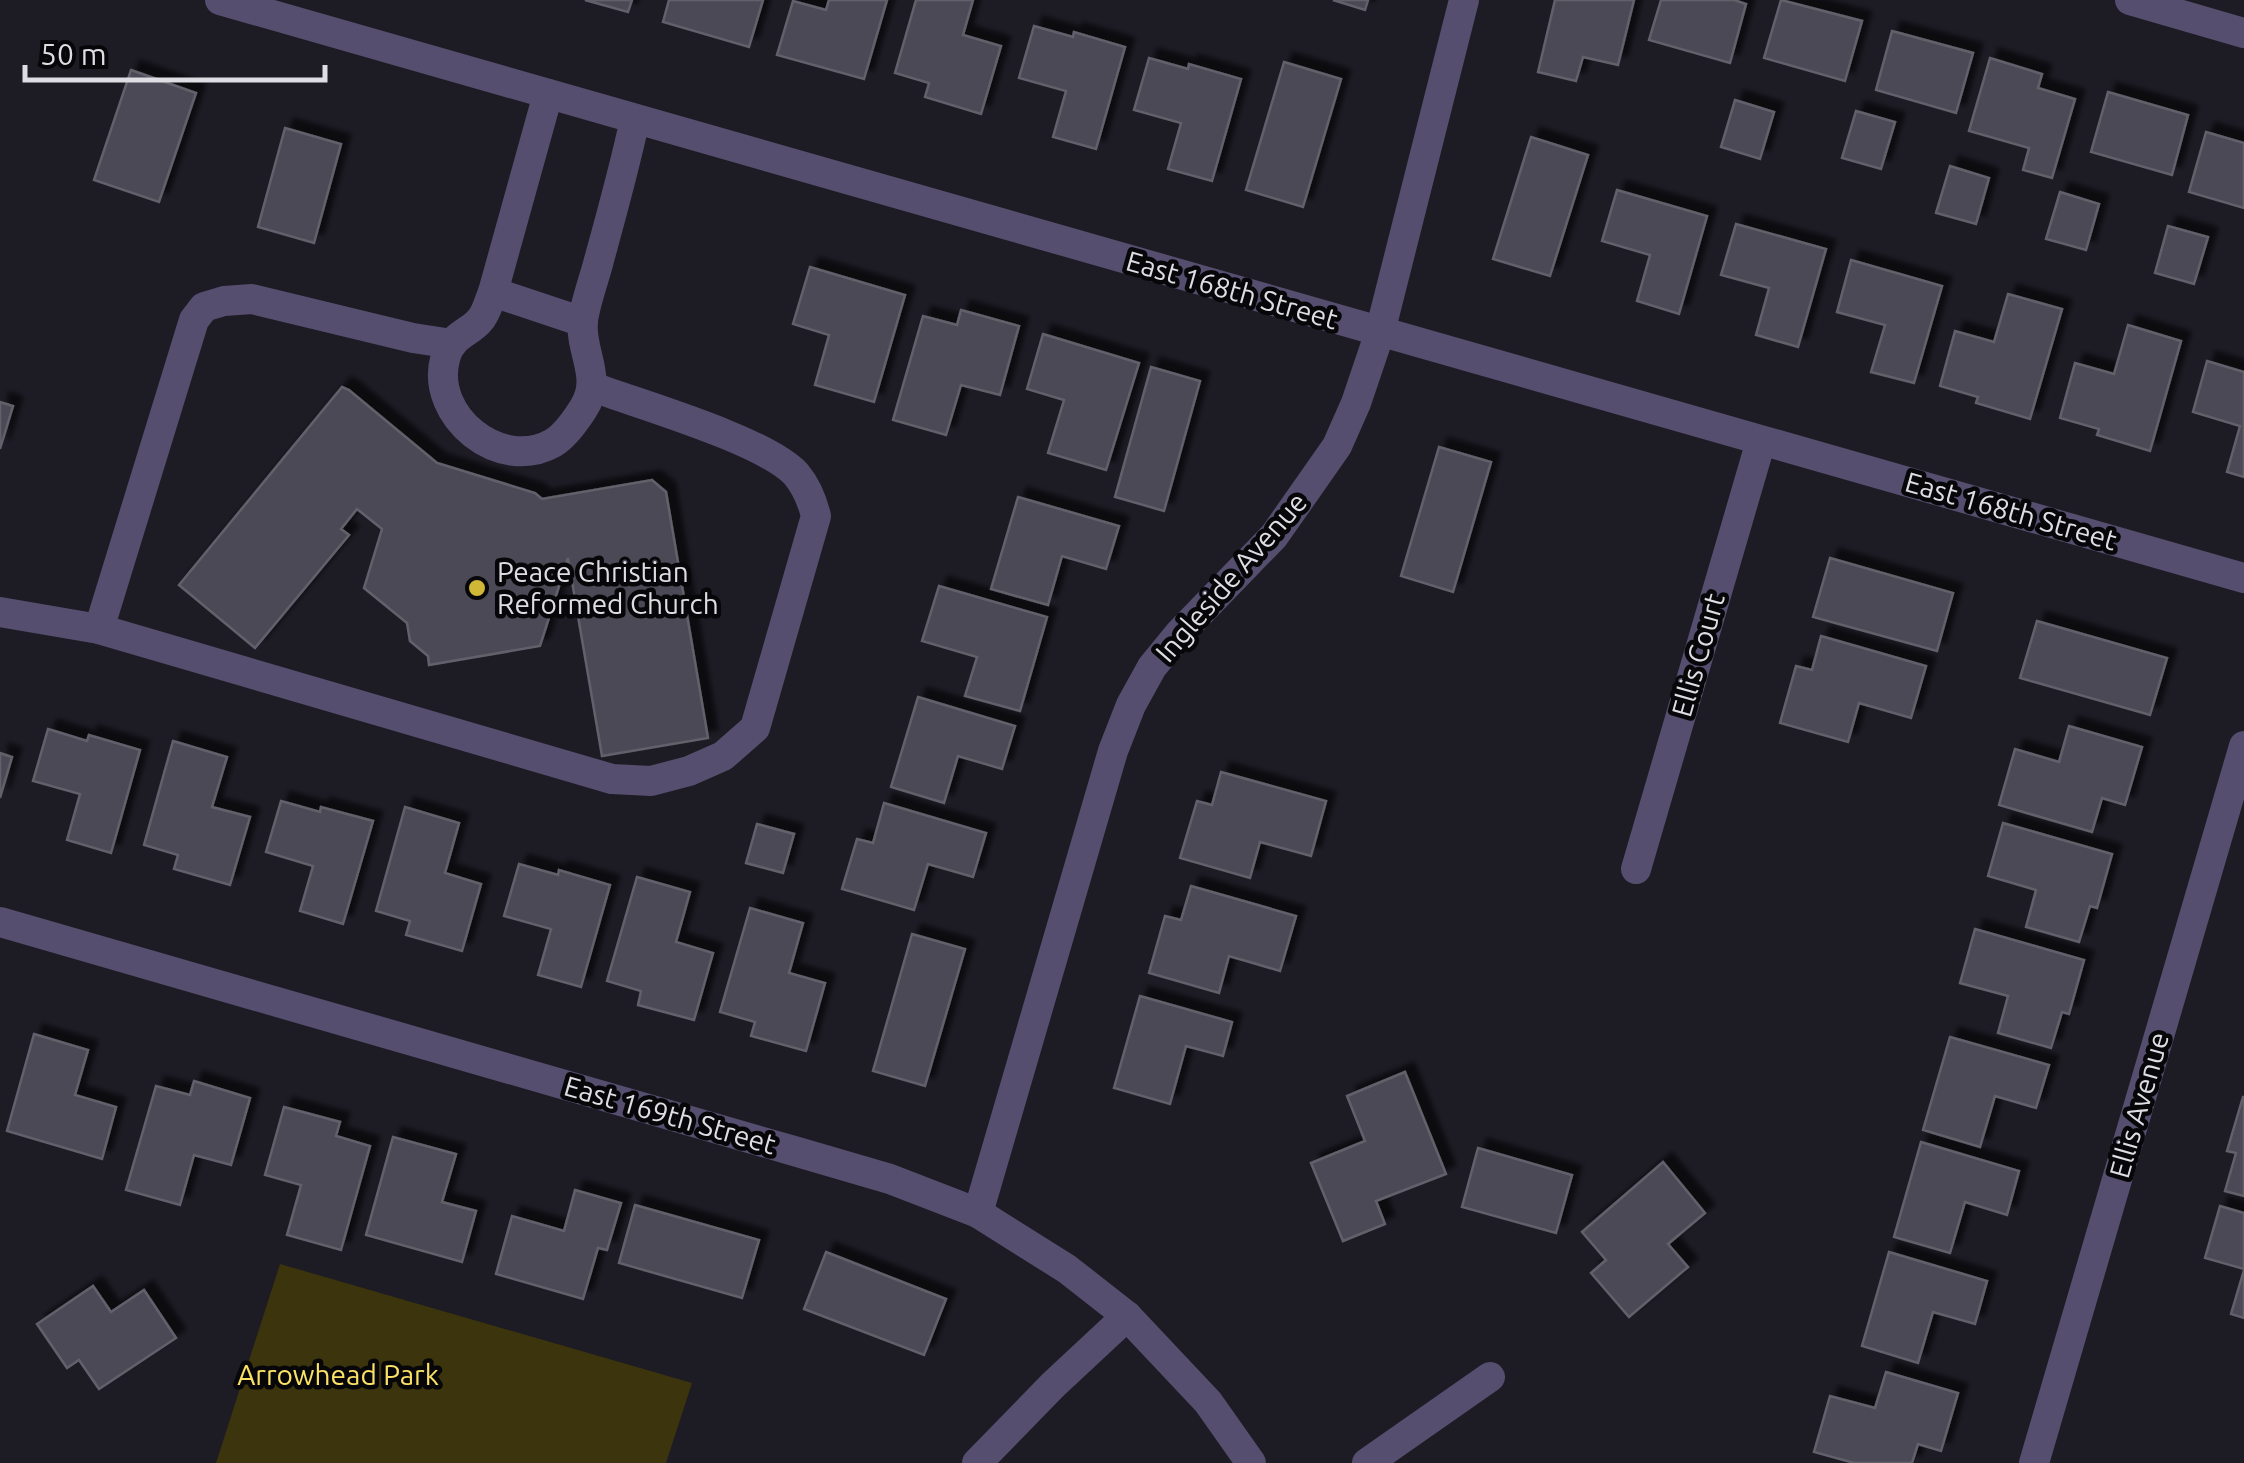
<svg xmlns="http://www.w3.org/2000/svg" width="2244" height="1463" viewBox="0 0 2244 1463" font-family="Ubuntu,sans-serif">
	<style>
		.green { fill: #3b340d }
		.building { fill: #4c4a54; stroke: #62606b; stroke-width: 2.5; filter: url(#shadow) }
		.lines { fill: none; stroke-linecap: round; stroke-linejoin: round }
		.minor { stroke: #564e6e; stroke-width: 30 }
		.poi-dot { fill: #d0b736; stroke: #07070a; stroke-width: 4 }
		.labels { text-anchor: middle; stroke-width: 9; stroke-linejoin: round; paint-order: stroke }
		.street-label { font-size: 28px; fill: #dedde3; stroke: #07070a }
		.poi-label { font-size: 28px; fill: #dedde3; stroke: #07070a; text-anchor: start }
		.park-label { font-size: 28px; fill: #fbe265; stroke: #07070a }
	</style>
	<defs>
		<filter id="shadow"><feDropShadow dx="9" dy="-9" stdDeviation="2.5" flood-color="#0009"/></filter>
	</defs>
	<rect width="100%" height="100%" fill="#1d1b24"/>
	<!-- green -->
	<polygon class="green" points="280,1264 692,1383 666,1463 216,1463"/>
	<!-- building -->
	<g class="building">
		<polygon points="585,0 632,0 628,12"/>
		<polygon points="669,0 763,0 749,47 663,22"/>
		<polygon points="829,0 887,0 864,79 777,55 793,1 826,10"/>
		<polygon points="916,0 973,0 963,35 1001,46 981,114 925,97 929,83 895,73"/>
		<polygon points="1333,0 1368,0 1365,10"/>
		<polygon points="1555,0 1634,0 1618,65 1583,57 1576,81 1538,72"/>
		<polygon points="1661,0 1734,0 1746,4 1730,63 1649,40"/>
		<polygon points="1781,0 1862,21 1845,81 1764,58"/>
		<polygon points="1034,26 1073,37 1074,32 1125,47 1096,149 1053,137 1066,91 1019,78"/>
		<polygon points="1892,31 1973,53 1956,113 1876,90"/>
		<polygon points="1149,58 1188,69 1189,64 1241,79 1212,181 1168,169 1181,123 1134,110"/>
		<polygon points="1990,58 2042,74 2038,88 2075,99 2052,178 2023,170 2029,148 1969,131"/>
		<polygon points="1284,62 1341,79 1303,207 1246,190"/>
		<polygon points="131,70 196,93 159,202 94,180"/>
		<polygon points="2108,92 2188,115 2172,175 2091,152"/>
		<polygon points="1735,100 1774,112 1760,159 1721,147"/>
		<polygon points="1856,111 1895,122 1881,169 1842,158"/>
		<polygon points="285,128 341,144 314,243 258,227"/>
		<polygon points="2206,132 2244,143 2244,208 2189,192"/>
		<polygon points="1531,137 1588,155 1550,276 1493,259"/>
		<polygon points="1950,166 1989,178 1976,224 1936,213"/>
		<polygon points="1617,190 1707,216 1679,314 1637,301 1650,255 1602,241"/>
		<polygon points="2060,192 2099,204 2086,250 2046,239"/>
		<polygon points="1736,224 1826,249 1798,347 1756,335 1769,288 1721,275"/>
		<polygon points="2168,226 2208,237 2194,284 2155,273"/>
		<polygon points="1851,260 1942,286 1914,383 1871,372 1885,325 1837,312"/>
		<polygon points="810,267 905,295 874,402 815,385 829,335 793,324"/>
		<polygon points="2008,294 2062,309 2030,419 1976,403 1978,397 1940,386 1955,331 1994,342"/>
		<polygon points="961,310 1019,326 1000,395 961,385 946,435 893,420 923,316 957,325"/>
		<polygon points="2128,325 2181,341 2150,451 2097,435 2099,429 2060,418 2075,363 2114,374"/>
		<polygon points="1043,334 1139,363 1106,470 1048,453 1064,400 1027,389"/>
		<polygon points="2207,361 2244,372 2244,477 2227,472 2240,426 2193,412"/>
		<polygon points="1151,367 1200,381 1164,511 1115,497"/>
		<polygon points="342,387 349,390 437,463 535,493 542,499 652,480 666,492 708,738 602,756 568,558 540,646 429,665 428,656 410,641 407,623 364,588 382,529 357,509 341,529 349,535 255,648 179,585"/>
		<polygon points="0,402 13,406 0,449"/>
		<polygon points="1439,447 1491,462 1453,592 1401,576"/>
		<polygon points="1018,497 1119,526 1106,569 1062,556 1048,605 991,589"/>
		<polygon points="1830,558 1953,593 1937,651 1813,617"/>
		<polygon points="939,586 1047,617 1020,711 965,696 977,657 922,641"/>
		<polygon points="2037,621 2167,658 2150,715 2020,678"/>
		<polygon points="1821,636 1926,666 1911,718 1859,703 1848,742 1780,723 1796,666 1812,670"/>
		<polygon points="918,697 1015,726 1002,769 958,756 944,803 891,787"/>
		<polygon points="2069,726 2142,747 2125,805 2102,798 2092,832 1999,805 2015,749 2059,762"/>
		<polygon points="48,729 87,741 89,735 140,750 111,853 67,840 80,794 33,781"/>
		<polygon points="173,741 227,757 212,807 250,817 230,885 174,869 178,855 144,845"/>
		<polygon points="0,753 12,757 0,798"/>
		<polygon points="1221,772 1326,801 1311,856 1260,842 1250,878 1180,858 1197,801 1212,805"/>
		<polygon points="281,801 320,812 321,807 373,821 343,924 300,911 313,866 266,852"/>
		<polygon points="884,803 986,833 973,877 928,864 914,910 842,889 857,839 873,843"/>
		<polygon points="405,807 459,823 445,873 481,884 462,951 406,935 410,921 376,911"/>
		<polygon points="2003,823 2112,854 2097,908 2090,906 2079,942 2026,927 2036,890 1988,876"/>
		<polygon points="757,824 794,834 783,873 746,863"/>
		<polygon points="519,864 558,875 559,870 610,885 581,987 538,975 551,929 504,916"/>
		<polygon points="637,877 690,892 676,942 713,953 694,1020 638,1005 641,991 607,981"/>
		<polygon points="1191,886 1296,916 1280,971 1229,956 1219,993 1149,973 1165,916 1181,920"/>
		<polygon points="750,908 803,923 789,973 825,983 806,1051 751,1036 755,1022 720,1012"/>
		<polygon points="1975,929 2084,960 2069,1014 2062,1012 2051,1048 1998,1033 2008,996 1960,983"/>
		<polygon points="912,934 965,949 925,1086 873,1071"/>
		<polygon points="1140,996 1232,1022 1223,1056 1186,1046 1170,1104 1114,1088"/>
		<polygon points="34,1034 88,1050 75,1095 116,1107 102,1159 7,1131"/>
		<polygon points="1950,1037 2049,1065 2036,1108 1995,1096 1980,1147 1923,1130"/>
		<polygon points="1405,1072 1446,1174 1376,1201 1385,1224 1343,1241 1311,1163 1365,1141 1347,1096"/>
		<polygon points="194,1081 250,1098 231,1165 194,1155 180,1205 126,1190 156,1086 190,1095"/>
		<polygon points="2243,1097 2244,1097 2244,1196 2225,1191 2236,1153 2227,1151"/>
		<polygon points="284,1107 340,1122 336,1136 370,1146 341,1250 287,1235 301,1185 265,1175"/>
		<polygon points="393,1137 456,1154 442,1202 476,1211 462,1262 366,1235"/>
		<polygon points="1921,1142 2019,1171 2007,1215 1965,1202 1950,1253 1894,1237"/>
		<polygon points="1478,1148 1572,1175 1556,1233 1462,1207"/>
		<polygon points="1663,1162 1705,1213 1668,1244 1688,1267 1629,1317 1591,1273 1606,1260 1582,1232"/>
		<polygon points="575,1190 621,1203 607,1250 598,1248 583,1299 496,1274 512,1216 564,1231"/>
		<polygon points="635,1205 759,1240 742,1298 619,1263"/>
		<polygon points="2220,1206 2244,1213 2244,1269 2205,1258"/>
		<polygon points="826,1252 946,1299 924,1355 804,1309"/>
		<polygon points="1889,1252 1987,1281 1975,1324 1933,1312 1918,1363 1862,1346"/>
		<polygon points="2244,1270 2244,1318 2231,1314"/>
		<polygon points="93,1286 111,1312 144,1290 176,1338 99,1389 79,1360 67,1368 37,1324"/>
		<polygon points="1886,1372 1958,1393 1941,1451 1918,1444 1912,1463 1854,1463 1814,1452 1830,1396 1875,1408"/>
	</g>
	<g class="lines">
		<!-- minor -->
		<g class="minor">
			<polyline points="220,0 2244,578"/>
			<polyline points="2130,0 2244,33"/>
			<path d="M548,94l-55,198c-4,9 -7,22 -13,28 -11,14 -29,14 -35,39 -15,57 55,114 108,84 12,-7 23,-23 30,-34 21,-32 -4,-57 0,-89 3,-20 11,-40 16,-60 13,-47 26,-94 36,-141"/>
			<polyline points="493,292 583,322"/>
			<path d="M0,612l99,17 513,150 39,2 38,-10 34,-15 32,-28 61,-212c-4,-16 -9,-29 -20,-42 -32,-34 -155,-69 -203,-87"/>
			<polyline points="99,629 194,320 204,307 224,301 252,299 413,338 452,344"/>
			<polyline points="1636,869 1761,441"/>
			<polyline points="0,922 801,1153 890,1179 978,1213 1067,1269 1127,1316 1208,1402 1251,1463"/>
			<polyline points="978,1213 1113,751 1131,705 1152,667 1179,634 1274,536 1337,446 1356,403 1380,332 1464,0"/>
			<polyline points="977,1463 1053,1385 1127,1316"/>
			<polyline points="1367,1463 1490,1377"/>
			<polyline points="2034,1463 2244,746"/>
		</g>
	</g>
	<!-- markers -->
	<circle class="poi-dot" cx="477" cy="588" r="10"/>
	<g class="labels">
		<!-- street labels -->
		<g class="street-label">
			<text transform="translate(1232 290) rotate(16)" y="10">East 168th Street</text>
			<text transform="translate(2011 511) rotate(16)" y="10">East 168th Street</text>
			<text transform="translate(1231 577) rotate(-49)" y="10">Ingleside Avenue</text>
			<text transform="translate(1698 655) rotate(-74)" y="10">Ellis Court</text>
			<text transform="translate(2139 1105) rotate(-74)" y="10">Ellis Avenue</text>
			<text transform="translate(670 1115) rotate(16)" y="10">East 169th Street</text>
		</g>
		<!-- poi labels -->
		<g class="poi-label">
			<text x="497" y="582">Peace Christian<tspan x="497" dy="32">Reformed Church</tspan></text>
		</g>
		<!-- park labels -->
		<g class="park-label">
			<text x="338" y="1385">Arrowhead Park</text>
		</g>
	</g>
	<!-- scale -->
	<path d="M25 65v15h300v-15" fill="none" stroke="#dedde3" stroke-width="5"/>
	<text x="40" y="65" font-size="30" fill="#dedde3" stroke="#07070a" stroke-width="8" paint-order="stroke">50 m</text>
</svg>
